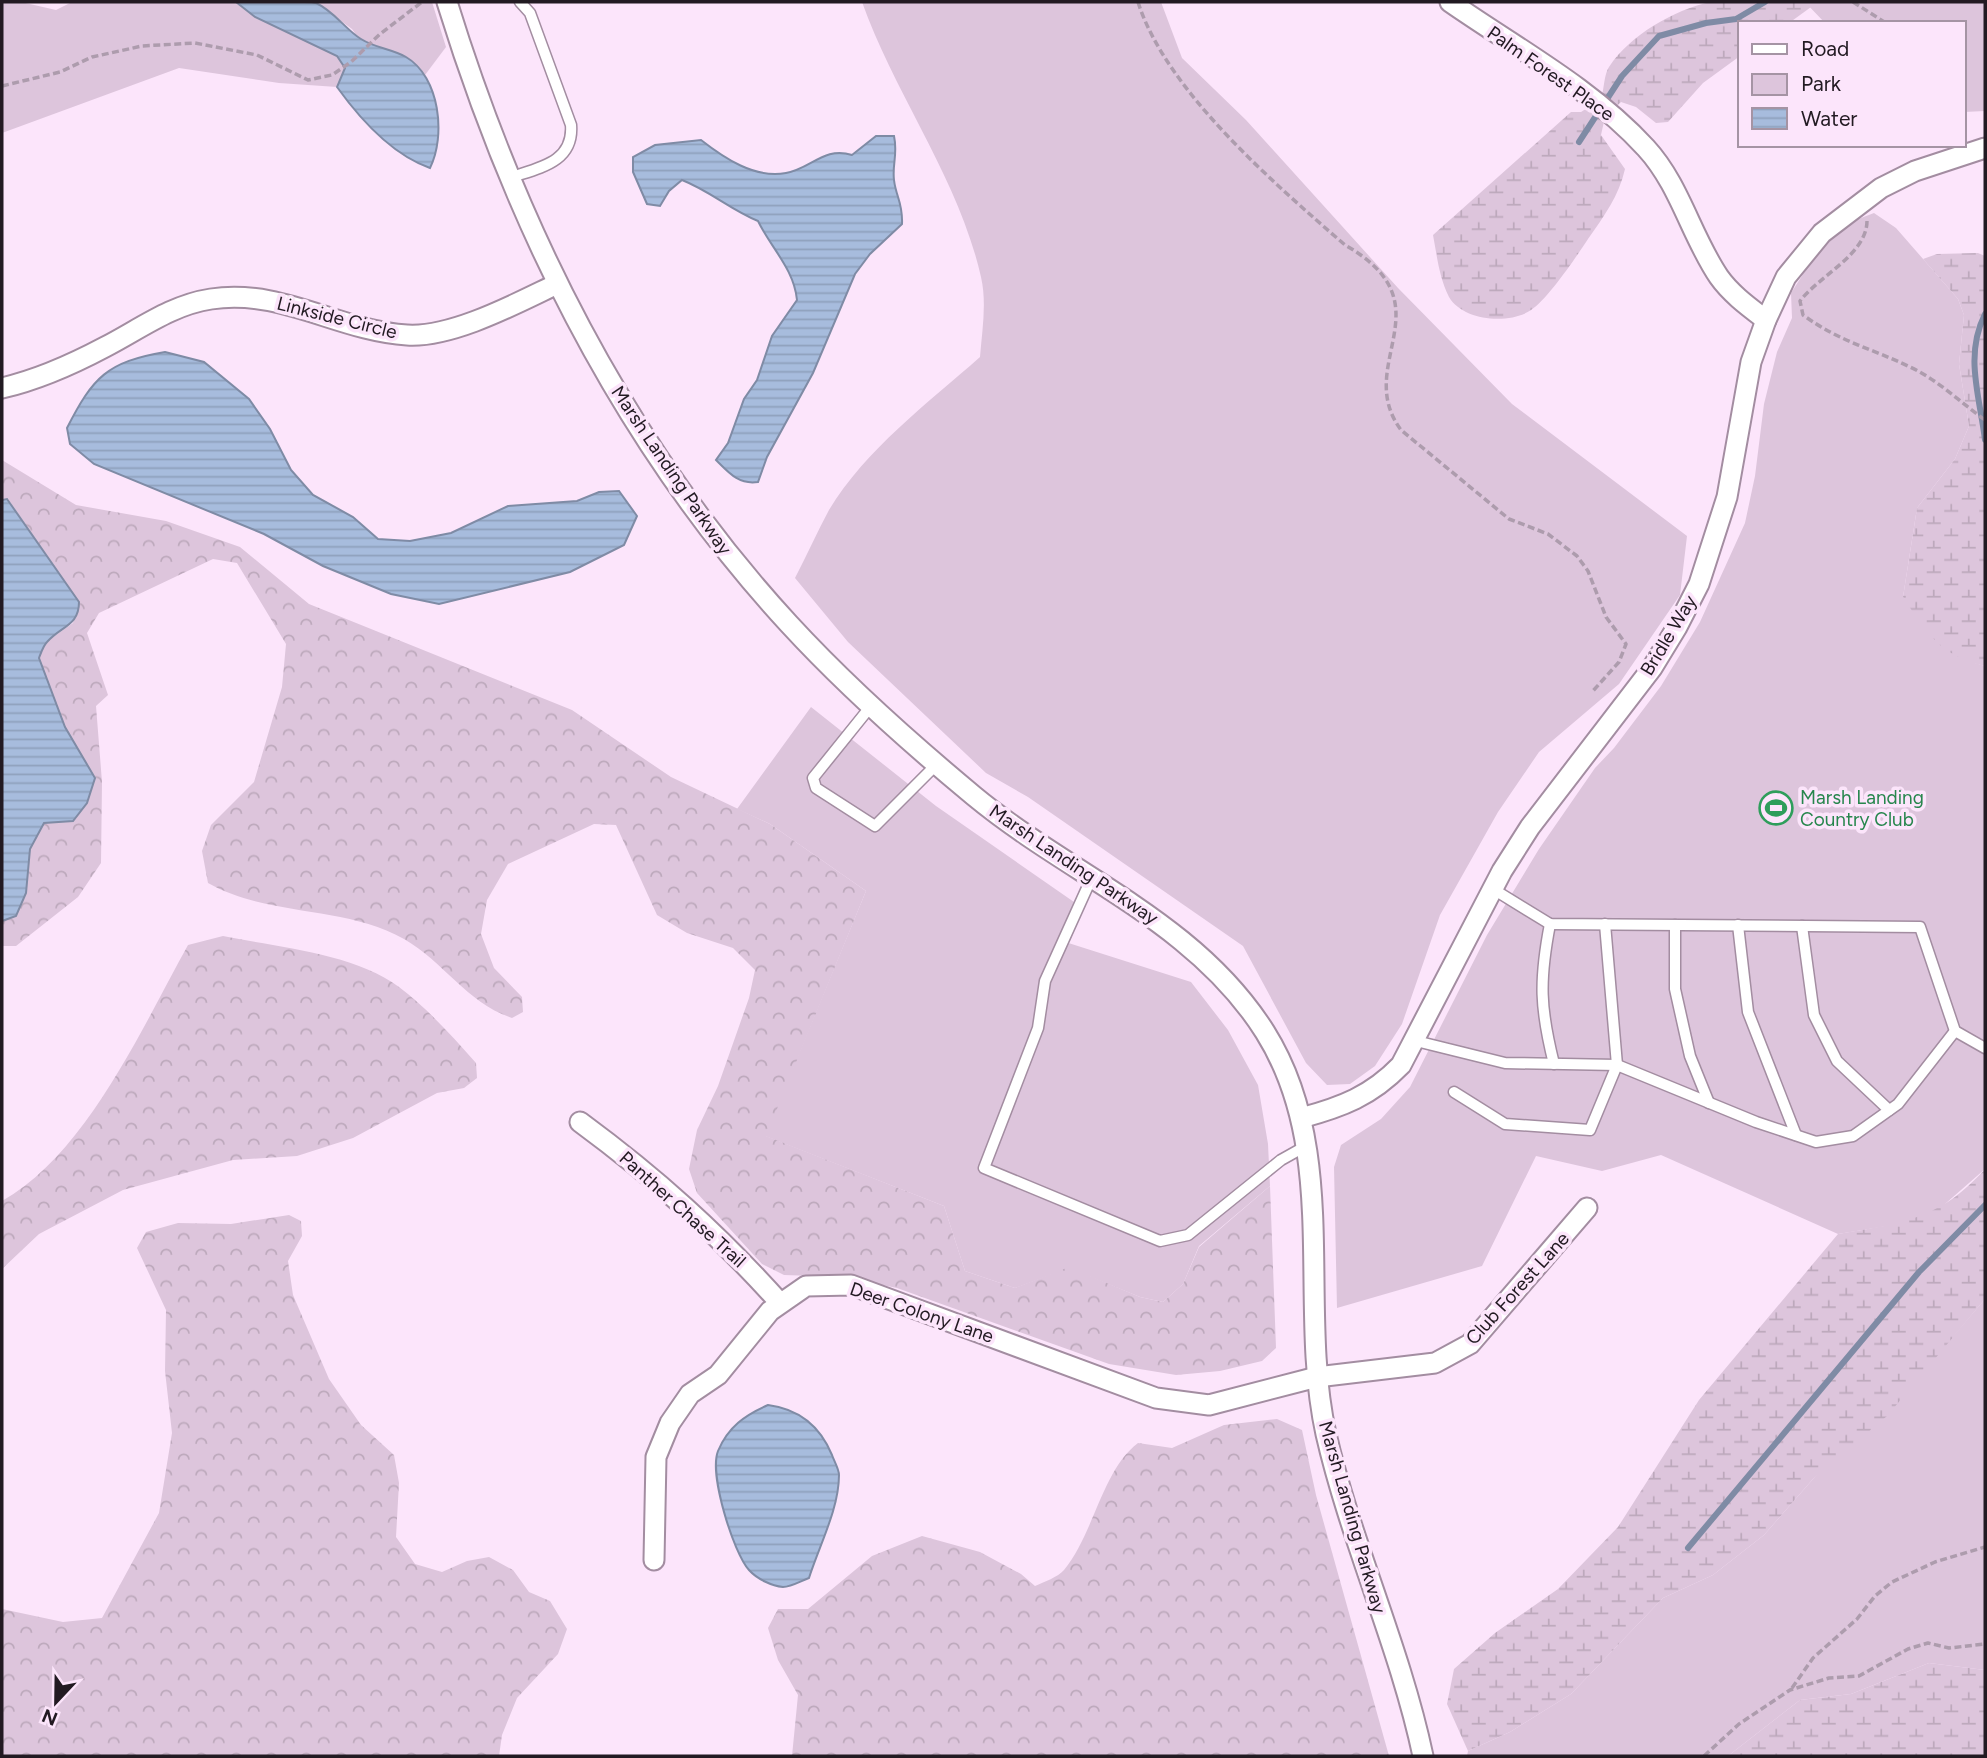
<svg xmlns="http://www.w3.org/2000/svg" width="1987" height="1758" viewBox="0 0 1987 1758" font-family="Figtree,sans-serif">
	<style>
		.green { fill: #ddc5dc }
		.forest { fill: url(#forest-crowns) }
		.wetland { fill: url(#wetland-marsh) }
		.water { fill: url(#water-rules); stroke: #7f8ba5; stroke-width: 2 }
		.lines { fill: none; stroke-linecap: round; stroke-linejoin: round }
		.stream { stroke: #7f8ba5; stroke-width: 6 }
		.lane-casing { stroke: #a38da1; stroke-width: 13 }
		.street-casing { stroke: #a38da1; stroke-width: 23 }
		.path { stroke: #ad9cad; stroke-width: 3.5; stroke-dasharray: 7 3.5; stroke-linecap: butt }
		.lane { stroke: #fff; stroke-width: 10 }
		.street { stroke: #fff; stroke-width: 19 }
		.labels { text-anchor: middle; stroke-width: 7; stroke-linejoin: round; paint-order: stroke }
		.street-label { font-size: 19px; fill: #221a22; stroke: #fce5fb }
		.leisure-label { font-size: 19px; fill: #27864d; stroke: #fce5fb; text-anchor: start }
	</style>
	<defs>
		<pattern id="forest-crowns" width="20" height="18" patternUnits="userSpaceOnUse" patternTransform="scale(1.75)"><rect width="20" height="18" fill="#ddc5dc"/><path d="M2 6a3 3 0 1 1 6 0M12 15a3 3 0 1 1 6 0" fill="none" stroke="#bda9bc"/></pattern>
		<pattern id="wetland-marsh" width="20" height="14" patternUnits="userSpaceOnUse" patternTransform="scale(1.75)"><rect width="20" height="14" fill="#ddc5dc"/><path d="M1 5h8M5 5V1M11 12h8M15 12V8" fill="none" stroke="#bda9bc"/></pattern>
		<pattern id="water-rules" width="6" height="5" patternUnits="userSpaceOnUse" patternTransform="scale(1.75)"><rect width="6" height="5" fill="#a7bcdd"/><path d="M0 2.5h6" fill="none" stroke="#8fa1bd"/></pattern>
	</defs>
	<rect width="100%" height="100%" fill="#fce5fb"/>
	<!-- green -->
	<g class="green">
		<polygon points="2,2 21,2 56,10 72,2 236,2 255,17 337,56 345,68 337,87 279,83 179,68 2,133"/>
		<polygon points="315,2 432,2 446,47 425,75 407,57 359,39 352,29"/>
		<path d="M862,2h299l21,56 64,62 152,168 114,116 175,132 -7,59 -61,89 -80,68 -41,60 -58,103 -38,109 -27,42 -25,18 -23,1 -21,-22 -63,-117 -215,-149 -42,-24 -138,-131 -53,-64c12,-23 22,-46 34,-68 37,-61 99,-107 151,-153 2,-26 7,-54 1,-80 -22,-98 -86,-182 -119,-275z"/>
		<polygon points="1805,2 1985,2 1985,111 1964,112 1964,23 1825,23"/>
		<polygon points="1874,213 1896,228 1958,299 1964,315 1959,364 1969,426 1955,459 1917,508 1903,597 1975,663 1985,666 1985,1169 1937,1211 1906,1223 1838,1234 1661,1155 1602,1171 1536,1156 1482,1266 1337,1308 1334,1167 1341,1145 1381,1119 1410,1087 1487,935 1539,849 1595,768 1614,748 1661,686 1700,622 1745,523 1755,476 1764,404 1777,352 1792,318 1791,293 1821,246 1848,223"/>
		<polygon points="811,707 936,806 1074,902 1059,940 1191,982 1228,1030 1258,1085 1268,1144 1270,1186 1199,1246 1183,1284 1163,1302 1140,1297 1069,1268 1015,1288 965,1271 944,1206 765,1136 866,891 770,824 737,809"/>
		<polygon points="1985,1299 1985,1670 1929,1663 1851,1694 1800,1700 1728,1756 1467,1756 1468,1751 1510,1732 1571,1694 1663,1598 1713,1575 1764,1535 1813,1479 1955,1334"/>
	</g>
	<!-- forest -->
	<g class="forest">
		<path d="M2,460l74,45 90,16 74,26 69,57 263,106 99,67 99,47 96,67 -100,245 178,70 21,65 50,17 54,-21 71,30 23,5 20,-18 16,-37 71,-61 6,162 -14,13 -42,10 -44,4 -67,-11 -212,-76 -53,-11 -60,-2 -22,-11 -65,-71 -8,-24 8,-39 21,-44 31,-88 6,-28 -22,-22 -46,-15 -30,-18 -41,-90 -22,-1 -86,40 -21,36 -6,34 13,34 28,29 1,15 -11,6c-45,-15 -68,-56 -108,-79 -60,-34 -136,-22 -196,-56l-6,-32 9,-26 43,-43 28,-95 4,-43 -49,-81 -24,-4 -114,54 -12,20 21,62 -12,11 6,76 -1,81 -23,34 -62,49h-14v-25l14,-5 10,-23 4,-44 14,-26 29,-2 21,-43 -29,-51 -26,-69 7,-16 27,-19 6,-21 -71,-103 -6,1z"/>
		<path d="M223,936c54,11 131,17 176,51 29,22 53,49 77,76l1,15 -13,10 -27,5 -84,45 -56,18 -64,4 -110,30 -84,44 -37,35v-68c84,-47 140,-173 186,-256z"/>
		<polygon points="289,1215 301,1221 302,1236 288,1261 293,1295 329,1379 361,1425 394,1455 399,1483 396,1537 415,1564 442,1572 467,1561 489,1557 513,1570 529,1592 550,1601 567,1629 558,1654 517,1698 502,1735 499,1756 2,1756 2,1609 63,1622 102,1618 159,1513 172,1433 165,1371 166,1310 137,1248 146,1232 178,1223 231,1224"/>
		<path d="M1277,1419l25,11 14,65 73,261h-597l6,-61 -20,-35 -10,-32 10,-19h30l64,-53 50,-20 58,16 41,22 14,12c9,-4 23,-9 29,-16 30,-36 38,-100 74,-127l34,5 52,-23z"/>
	</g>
	<!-- wetland -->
	<g class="wetland">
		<path d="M1710,2h108l-29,21h-49v33l-37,27 -35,39 -12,1 -20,-16 -15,-5 -16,15 -4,18 24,34c-6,27 -21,47 -37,70 -11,17 -41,61 -57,71 -22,15 -68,11 -82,-13 -10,-20 -12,-41 -16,-62l138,-123h10l20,-13c3,-9 3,-25 8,-32 21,-32 65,-57 101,-65z"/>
		<path d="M1978,253l7,3v410c-45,-10 -58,-33 -82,-69l14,-89 38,-49 14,-33 -10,-62 5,-49 -6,-16 -35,-40 14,-5z"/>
		<path d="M1985,1169v130l-98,117 -74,63 -49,56 -51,40 -50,23 -92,96 -61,38 -42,19 -21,-47 7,-35 41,-36 63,-44 60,-62 81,-127 139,-166c65,-11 101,-14 147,-65z"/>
		<polygon points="1929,1663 1985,1670 1985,1756 1728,1756 1800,1700 1851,1694"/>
	</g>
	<!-- water -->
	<g class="water">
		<path d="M236,2c16,0 68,-2 80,1 18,8 30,27 45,36 14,9 31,10 45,18 34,20 40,79 24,111 -37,-13 -70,-49 -93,-81l8,-19 -8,-12 -82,-39z"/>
		<path d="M876,136h18c4,18 -2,28 0,44 2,17 9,23 8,44l-32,30 -15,20 -42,99 -46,84 -9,25c-19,3 -29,-9 -42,-22l12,-17 16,-44 13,-19 15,-44 25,-36c-3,-31 -26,-52 -39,-79 -27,-11 -48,-30 -76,-41l-13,11 -9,15 -13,-2 -14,-32v-15l22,-12 46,-5c23,18 54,39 85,33 25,-4 38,-27 66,-18z"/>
		<path d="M165,352l39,10 45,37 21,30 21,41 22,25 40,22 25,22 32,2 41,-8 57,-27 69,-5 22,-9 20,-1 18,25 -13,29 -54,27 -131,32 -48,-10 -68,-28 -59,-32 -170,-70 -24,-20 -3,-16c26,-51 40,-66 98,-76z"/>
		<path d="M7,499l72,103c0,24 -18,24 -32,40 -4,4 -6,11 -8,16l26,69 30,51 -8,25 -14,18 -29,2 -14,26 -4,44 -10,23 -14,5v-421z"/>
		<path d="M768,1405c31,4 52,21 64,50 2,6 7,14 7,20 0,34 -20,71 -30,103 -8,3 -18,9 -26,9 -11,-1 -26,-8 -34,-17 -16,-18 -40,-96 -31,-119 10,-24 27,-36 50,-46z"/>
	</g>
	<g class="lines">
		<!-- stream -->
		<g class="stream">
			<polyline points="1579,142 1622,76 1659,36 1706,23 1736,19 1765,2"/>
			<path d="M1985,314c-21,42 -5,83 0,126"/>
			<polyline points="1688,1548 1919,1272 1985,1205"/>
		</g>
		<defs>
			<g id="lane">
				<path d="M509,178c29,-10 65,-15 62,-53l-41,-112 -10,-11"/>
				<polyline points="871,706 813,778 816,788 875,826 937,764"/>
				<polyline points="1092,877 1045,981 1038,1028 984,1168 1160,1241 1188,1235 1281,1160 1306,1146"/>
				<polyline points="1493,889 1550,924 1920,927 1955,1031 1985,1048"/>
				<path d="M1550,924c-11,57 -10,84 4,140"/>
				<polyline points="1675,925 1675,989 1690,1056 1709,1103"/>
				<polyline points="1738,925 1748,1012 1796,1135"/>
				<polyline points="1802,926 1814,1015 1837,1061 1889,1110"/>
				<polyline points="1416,1041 1505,1063 1617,1065 1756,1122 1816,1142 1853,1136 1898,1104 1955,1031"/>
				<polyline points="1454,1092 1505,1124 1590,1130 1617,1065 1605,924"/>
			</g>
			<g id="street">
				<path d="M447,2c70,227 179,445 342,622 57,62 120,118 185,172 98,81 221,125 291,236 76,121 32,270 61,402 25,109 74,213 97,322"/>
				<path d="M1450,2c66,46 141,86 196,146 34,37 45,88 73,129 12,17 30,30 47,43"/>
				<path d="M2,388c35,-8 71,-24 103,-41 35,-18 66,-42 106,-48 70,-11 128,32 196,36 45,3 110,-32 150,-51"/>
				<path d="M1301,1118c41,-11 70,-22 100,-53l101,-194 28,-44 122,-159 25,-41 22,-43 28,-87 24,-135 15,-42 20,-43 36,-44 59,-45 34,-17 70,-23"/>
				<path d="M580,1122c76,56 137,111 200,181"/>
				<polyline points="654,1560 656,1457 670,1423 690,1394 718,1375 770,1311 806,1286 851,1285 1156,1398 1209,1405 1317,1377 1435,1363 1470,1344 1587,1208"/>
			</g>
		</defs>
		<!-- lane casing -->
		<use href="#lane" class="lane-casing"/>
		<!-- street casing -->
		<use href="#street" class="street-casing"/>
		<!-- path -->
		<g class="path">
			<path d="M1138,2c28,89 138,183 207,243 105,60 7,119 56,185l108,89 39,15 29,22 11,15 18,46 20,27 -7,18 -27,30"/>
			<polyline points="1853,2 1886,23"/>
			<polyline points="2,86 60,72 92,57 142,46 195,43 257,55 308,80 332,75 351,62 380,34 422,2"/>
			<path d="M1867,221c0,33 -48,55 -67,80l3,14c37,27 68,33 107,52 28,13 50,35 75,53"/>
			<polyline points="1792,1688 1813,1658 1857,1619 1875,1596 1892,1582 1935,1562 1985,1547"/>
			<polyline points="1704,1756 1739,1724 1790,1690 1829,1678 1859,1676 1908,1649 1928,1643 1949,1648 1985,1644"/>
		</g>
		<!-- lane -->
		<use href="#lane" class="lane"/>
		<!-- street -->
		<use href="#street" class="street"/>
	</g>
	<!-- icons -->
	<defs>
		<symbol id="stadium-ring" viewBox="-11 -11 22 22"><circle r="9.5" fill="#fce5fb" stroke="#2e9e5b" stroke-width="1.5"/><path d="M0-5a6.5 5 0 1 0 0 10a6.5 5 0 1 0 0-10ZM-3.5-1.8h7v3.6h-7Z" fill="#2e9e5b"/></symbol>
	</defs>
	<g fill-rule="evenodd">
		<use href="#stadium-ring" x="1757" y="789" width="38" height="38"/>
	</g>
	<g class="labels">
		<!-- street labels -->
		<g class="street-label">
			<text transform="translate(1551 73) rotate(35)" y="7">Palm Forest Place</text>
			<text transform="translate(337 317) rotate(14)" y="7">Linkside Circle</text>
			<text transform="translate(672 470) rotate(56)" y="7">Marsh Landing Parkway</text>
			<text transform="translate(1668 635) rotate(-59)" y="7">Bridle Way</text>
			<text transform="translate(1074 864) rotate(34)" y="7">Marsh Landing Parkway</text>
			<text transform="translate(683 1209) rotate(42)" y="7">Panther Chase Trail</text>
			<text transform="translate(1517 1288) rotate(-48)" y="7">Club Forest Lane</text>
			<text transform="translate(922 1312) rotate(19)" y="7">Deer Colony Lane</text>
			<text transform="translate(1353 1517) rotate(74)" y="7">Marsh Landing Parkway</text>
		</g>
		<!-- leisure labels -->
		<g class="leisure-label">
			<text x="1800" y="804">Marsh Landing<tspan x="1800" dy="22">Country Club</tspan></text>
		</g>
	</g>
	<!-- border -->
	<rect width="1987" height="1758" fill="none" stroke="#221a22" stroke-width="7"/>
	<!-- legend -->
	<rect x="1738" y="21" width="228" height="126" fill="#fce5fb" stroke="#a594a4" stroke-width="2"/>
	<rect x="1752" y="44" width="35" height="10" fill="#ffffff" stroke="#a594a4" stroke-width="2"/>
	<text x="1801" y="56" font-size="21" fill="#221a22">Road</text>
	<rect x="1752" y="74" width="35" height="21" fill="#ddc5dc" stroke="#a594a4" stroke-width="2"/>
	<text x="1801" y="91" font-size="21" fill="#221a22">Park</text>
	<rect x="1752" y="108" width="35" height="21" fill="url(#water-rules)" stroke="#a594a4" stroke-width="2"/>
	<text x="1801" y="126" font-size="21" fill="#221a22">Water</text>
	<!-- north arrow -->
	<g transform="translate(56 1702) rotate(202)" stroke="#fce5fb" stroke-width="5" paint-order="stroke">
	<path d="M0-5L12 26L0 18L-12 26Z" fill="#221a22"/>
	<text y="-10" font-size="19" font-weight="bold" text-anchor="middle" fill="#221a22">N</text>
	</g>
</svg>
